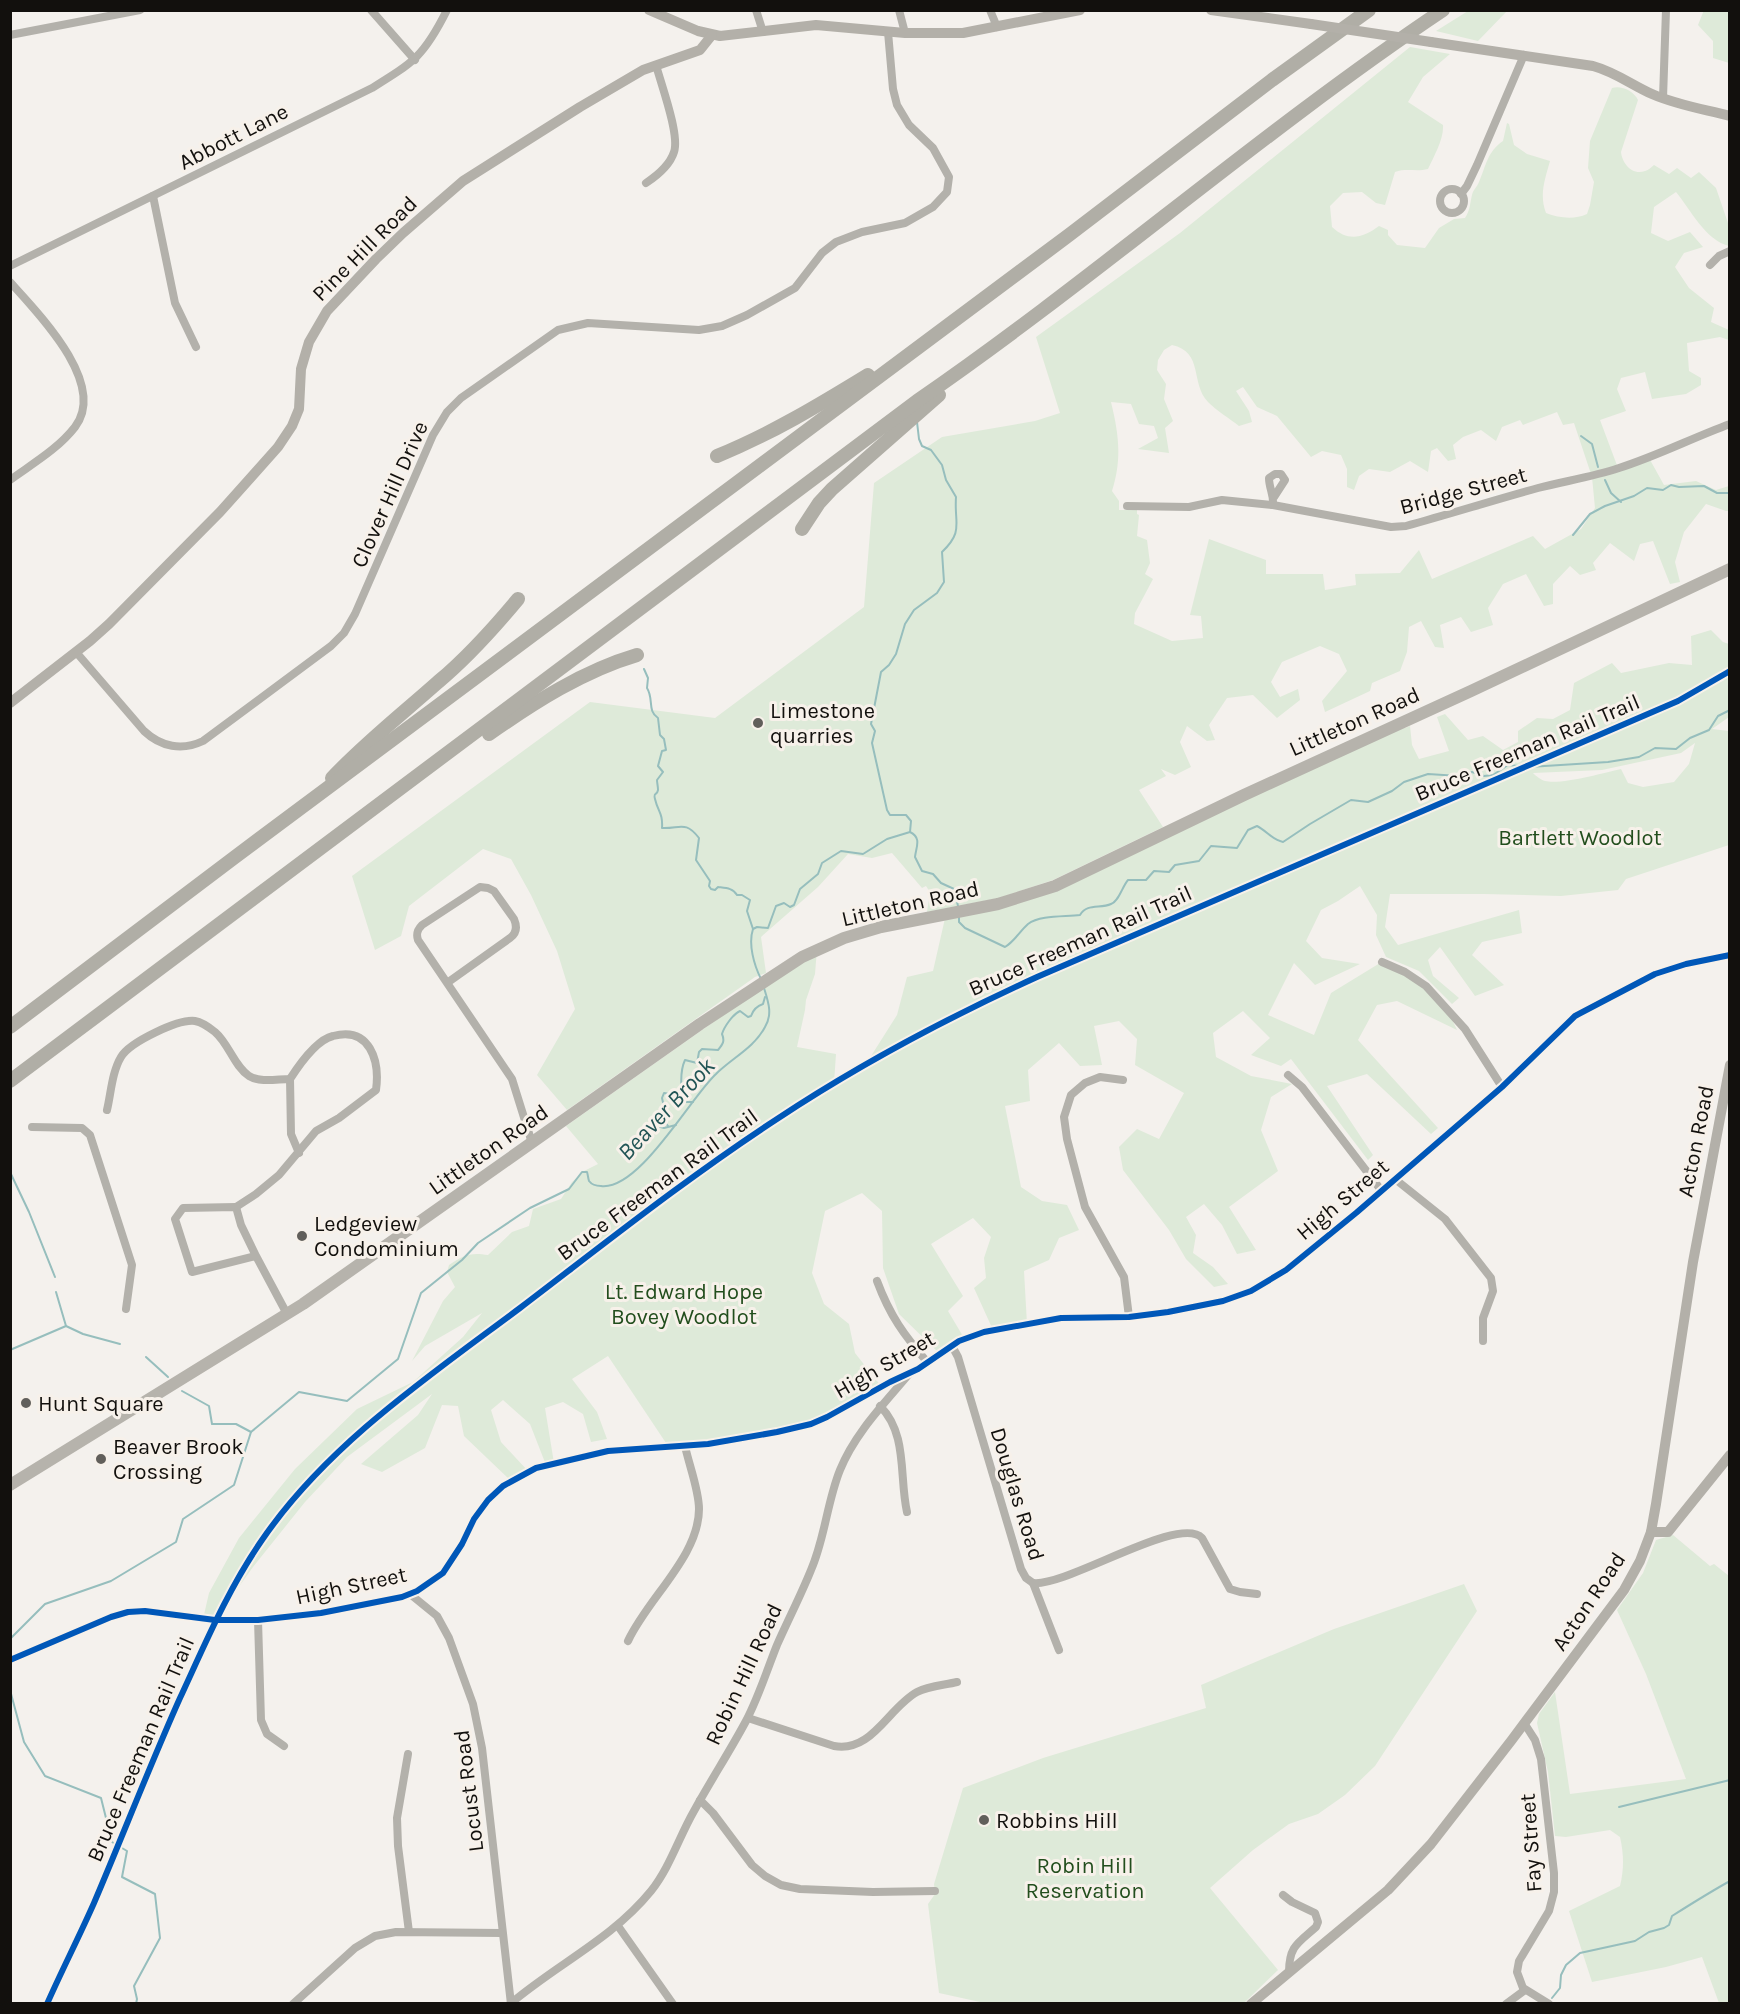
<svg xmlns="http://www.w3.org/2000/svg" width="1740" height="2014" viewBox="0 0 1740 2014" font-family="Karla,sans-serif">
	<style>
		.green { fill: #deead9; fill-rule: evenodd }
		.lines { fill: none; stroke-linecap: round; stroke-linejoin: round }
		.stream { stroke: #96bebd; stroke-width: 2 }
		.street { stroke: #b3b1ab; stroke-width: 8 }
		.secondary { stroke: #b3b0a9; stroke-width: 10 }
		.primary { stroke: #b6b3ac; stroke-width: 12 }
		.highway { stroke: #b0aea6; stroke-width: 14 }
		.secondary-bridge { stroke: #b3b0a9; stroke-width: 10 }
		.cycleway-casing { stroke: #f7f1ea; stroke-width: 10 }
		.cycleway { stroke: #0057b8; stroke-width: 6 }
		.poi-dot { fill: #615f5b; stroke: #f7f1ea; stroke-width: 2 }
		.labels { text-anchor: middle; stroke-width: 6; stroke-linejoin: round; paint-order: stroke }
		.street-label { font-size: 22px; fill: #12100d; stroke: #f7f1ea }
		.poi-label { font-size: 22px; fill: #12100d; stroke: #f7f1ea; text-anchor: start }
		.park-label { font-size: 22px; fill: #224e1d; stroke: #f7f1ea }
		.water-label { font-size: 24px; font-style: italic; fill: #225556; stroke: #f7f1ea }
	</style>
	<rect width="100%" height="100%" fill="#f4f1ed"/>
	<!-- green -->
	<g class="green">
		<polygon points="1704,10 1729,11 1729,63 1713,58 1713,41 1698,25"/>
		<polygon points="1468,11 1468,10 1507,11 1478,41 1436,31"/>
		<path d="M1410,47l40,7 -27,23 -15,25 35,23c1,14 -9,31 -15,44 -11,3 -22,-1 -33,3l-10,33 -9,-2 -14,-11 -19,1 -13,13 2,21c16,15 31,11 47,-1l9,4v5l9,10 28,3 14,-20 15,-9 11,-1c5,-7 5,-15 7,-23 1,-5 5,-8 7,-13 7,-16 8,-30 24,-41l4,-18 2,1 5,21 13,9 23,7c-5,18 -11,34 -4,52 13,5 28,7 41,1l3,-9 4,-23 -6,-14 2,-27 22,-53c9,-3 22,3 26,12l-17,52c1,11 11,24 24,19 4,-1 6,-4 9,-6l15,9 8,-6 14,10 8,-6 17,16 13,38v20c-24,-6 -38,-36 -53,-54l-22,15 -3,26 17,8 22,-9 13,15 -19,6 -9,14 14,21 25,20 -3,14 18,8v10l-9,-3 -33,6 2,28 12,7v7l-15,9 -34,5 -7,-27 -24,6 -4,11 9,22 -26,9 18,48 31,-10 15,27 32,-4 20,9 13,-4v25h-3l-20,-7 -22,28 -9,30 5,20 -10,2 -17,-43 -13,3 -6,17 -24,-18 -17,20 3,7 -16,5 -10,-9 -17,18v20l-9,2 -18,-32 -23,10 -15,24 5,17 -22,7 -10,-15 -21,8 4,23 -9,-1 -14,-26 -12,6 -2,25 -7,19 -28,12 -2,8 -45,21 -3,-11 25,-30 -8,-17 -19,-8 -38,16 -11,20 9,15 18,-8 2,11 -23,18 -24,-23 -26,3 -18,27 6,15 -8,1 -20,-15 -7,16 11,25 -16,8 -14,-6 5,7 -27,14 24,37 -110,53 -54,18 -72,14 3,-20 -4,-6 -4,2 -30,-35 -20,5 -24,-4 -30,33 -57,50 5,36 -11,4 -188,133 -30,-35 38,-66 -18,-58 -26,-56 -20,-36 -28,-10 -74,57 -8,30 -26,14 -23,-74 238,-174 125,16 149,-111 10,-124 68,-46 93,-16 25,-8 -24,-76 144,-104zM1172,345c32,7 18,38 36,57 9,9 21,16 31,24l13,-4 -3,-11 -13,-20 7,-4 14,20 20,9 34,41 11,-6 19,4 6,14v18l7,3 5,-14 10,-7 21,3 20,-11 18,11 3,-21 6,-3 11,13 8,-2 -3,-14 10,-8 18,-7 15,11 6,-14 18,-7 3,5 34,-13 6,13 11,-2 18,54 3,31 -14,21 -36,20 -12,-13 -101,43 -13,-29 -19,23 -45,1 1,11 -31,5 -2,-16h-57v-14l-57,-21 -19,76 11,1 2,22 -31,3 -38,-17 1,-11 18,-34 -8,-5 5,-11 -3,-23 -10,-4 2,-21 -2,-1v-4h-18v-9l-7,-10c10,-32 7,-56 -1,-89l20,2 8,20 15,2 4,12 -20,11 31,4 -4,-25 8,-7 -9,-22 2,-15 -9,-14 1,-10 6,-10z"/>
		<path d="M1711,630l12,12 6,2v73l-17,12 17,2v114l-103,34 -8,11 -57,6 -77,-2h-94l-5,33 13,18 121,-35 3,23 -40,9 -10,13 32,30 -29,11 -35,-49 -12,13 5,16 26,22 -7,6 -33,-33 -33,-14 -10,-22 1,-20 -17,-29 -22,15 -17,9 -15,31 16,17 38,6 -45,21 -21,-22 -26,52 46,20 17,-42 49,-30 46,23 22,25 9,19 -60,-29 -20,4 -19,35 80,88 -7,6 -64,-60 -40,12 46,69 -5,5 -77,-101 -10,7 -30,-11 19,-17 -27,-27 -30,22 3,24 35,19 41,8 -21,13 -10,33 17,41 -49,36 27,43 -19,4 -15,-29 -18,-21 -18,13 10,18 -3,18 20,14 15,17 -14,3 -28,-28 -17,-29 -46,-60 -4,-23 18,-18 22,10 25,-46 -49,-28 2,-26 -18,-18 -25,5 8,39 -22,1 -21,-23 -31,27 2,31 -25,5 16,81 21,14 25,4 12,25 -20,8 -10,22 -25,11 3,53 -34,6 -19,-42 12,-10 -2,-20 7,-21 -18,-19 -42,26 32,52 -15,15 16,27 -24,16 -41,-40 -16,-46 -1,-57 -20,-18 -37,18 -13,62 12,31 25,20 6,29 26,33 -80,41 -133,19 -60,-90 -36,23 25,33 10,27 -16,3 -8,-28 -20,-12 -18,6 9,55 -8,2 -16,-41 -27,-24 -12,10 10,32 27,29 -17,10 -47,-45 -6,-30 -16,-1 -17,43 -43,24 -21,-8 57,-49 14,-21 -85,63 -42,45 -52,65 -38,53 -12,-1 6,-26 30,-55 56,-69 62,-60 56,-27 50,-45 19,-24 -57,33 -13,15 31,-60 12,-14 -8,-15 2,-7c14,-10 22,-13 39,-10l24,-23 17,-6 4,-17 28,-10 11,-17 12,-11 14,-7 -32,-38 251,-177 -2,25 -9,26 -1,10 -8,37 39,7 -2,29 32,-19 31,-49 10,-38 26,-6 13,-57 72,-16 385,-175 2,5 5,-2 2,19 7,14 30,-8 -12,-34 8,-3 23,26 15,-4 20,14 15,-8v-11l19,-13 16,1 17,-9 4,-27 38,-20 9,10 48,-10 23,2 -1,-29zM1695,743l-6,21 -15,18 -31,5 -15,-4 -7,-14c-18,4 -60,16 -76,12 -4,-1 -9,-5 -12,-8l69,-3 79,-17z"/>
		<path d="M1673,1535l37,31 4,-2 15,12v427h-10l-17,-46 -36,10 -74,15 -23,-71 51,-25c4,-17 4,-31 0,-49l-10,-7 -44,7 -11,-1 -7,-64 -11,-49 2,-9 16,-22 15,102 116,-15 -40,-105 -29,-64 26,-37 13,-33z"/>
		<polygon points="1464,1584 1477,1611 1375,1766 1345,1795 1318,1814 1289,1824 1253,1850 1210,1888 1278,1970 1244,2003 989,2004 939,1993 928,1904 935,1894 934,1884 963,1788 1043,1758 1206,1708 1201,1685 1334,1629"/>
	</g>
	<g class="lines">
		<!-- stream -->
		<g class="stream">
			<polyline points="1581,436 1592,444 1598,467"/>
			<polyline points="1605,480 1611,493 1621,502"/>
			<polyline points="1573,535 1590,514 1605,506 1634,496 1647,488 1663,490 1671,485 1679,487 1704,486 1717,493 1730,493"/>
			<path d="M644,669l4,9 -1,10c7,11 0,23 11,30l2,17 4,4 2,11 -4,1 -4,15 5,6 -6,8c0,3 1,6 1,10 -1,6 -5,2 -3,9 3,13 8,14 7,29 18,1 23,-8 37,10l-3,22 14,21 -1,5 2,3 4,1 3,-3c8,1 15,1 19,8h5l8,5 -3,11 6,18"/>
			<path d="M910,832l1,-11 -5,-6h-16l-3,-5 -15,-67 3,-12 -4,-7 10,-52 8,-7 7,-11 9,-30 9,-14 23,-17 7,-11 -2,-30c22,-21 12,-28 14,-55l-10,-17 -4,-15 -11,-15 -9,-4 -3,-7 -2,-17"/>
			<path d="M959,915v7l6,6 40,19c9,-5 15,-16 23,-23 12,-9 37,-7 52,-9 7,-12 20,-6 31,-11 8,-3 11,-17 17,-24h18l8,-9 15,1 6,-7 24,-4 12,-15 26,2 11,-18 9,-4c10,5 15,14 26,16l27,-18 41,-24 17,2 24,-11 12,-9 24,-8 31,2 13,-4 12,4 9,-1 15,-10 21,2 79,-5 31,-5 16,-9 21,1 14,-11 19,-8 9,-14 12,-6"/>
			<polyline points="10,953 10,954"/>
			<path d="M761,979c-7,-14 -13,-35 -8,-50l4,-2 11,1 8,-22 8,-3 6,4 4,-2 6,-16 18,-15 4,-11 19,-12 22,3 24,-15 23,-7c12,6 6,15 5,25l7,14 11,3 8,9 13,6 4,17"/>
			<polyline points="679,1097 684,1102 693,1102"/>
			<path d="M668,1126l-5,-7 1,-12 -2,-9 2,-5 6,1 5,3h4c5,-13 -1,-22 6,-37l12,3 2,-11 3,-3 16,1c5,-6 7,-9 4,-16 2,-7 11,-20 18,-23l8,6 3,-1c2,-6 6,-10 12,-12l2,-7"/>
			<polyline points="637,1150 649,1137 650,1130 654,1125 664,1128 676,1125"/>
			<polyline points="10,1172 29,1212 55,1277"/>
			<polyline points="56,1292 66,1326 83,1334 120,1344"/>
			<polyline points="10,1350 66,1326"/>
			<polyline points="146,1357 168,1377"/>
			<polyline points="182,1391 209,1406 212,1424 236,1424 251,1432"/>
			<path d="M10,1639l35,-35 66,-23 65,-39 7,-23 51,-34 17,-53 48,-40 48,9 51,-42 23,-66 41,-33 16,-17 52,-35 39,-19 13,-17h5c1,3 1,6 2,9 3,4 8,5 12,5 38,5 89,-88 115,-112 16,-16 38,-26 49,-47 8,-13 3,-26 -1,-39"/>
			<polyline points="10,1690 24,1742 45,1776 101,1798 112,1842 127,1851 122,1877 155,1894 160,1938 134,1986 137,1999 136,2004"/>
			<polyline points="1619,1807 1730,1780"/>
			<path d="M1552,1998l8,-10 1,-13 5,-10 14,-12 55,-12 14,-9 15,-4 5,-3 3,-9c19,-12 38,-24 58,-35"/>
		</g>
		<!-- street -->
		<g class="street">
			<polyline points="371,10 415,60"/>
			<polyline points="756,10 763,32"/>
			<polyline points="899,10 905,33"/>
			<polyline points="990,10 997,27"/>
			<polyline points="10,35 140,10"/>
			<polyline points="1663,98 1666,10"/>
			<path d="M646,183c12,-8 24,-18 28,-31 6,-17 -13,-68 -18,-87"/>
			<circle cx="1452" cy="201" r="12"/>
			<polyline points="1461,194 1467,186 1477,165 1524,55"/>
			<polyline points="153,196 175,303 196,347"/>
			<polyline points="1710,265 1719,256 1730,251"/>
			<path d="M10,266l362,-178c42,-26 52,-32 75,-78"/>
			<path d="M10,282c28,31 98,102 65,145 -17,22 -43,37 -65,53"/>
			<path d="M1273,505c1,-10 -4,-17 -4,-27l6,-4h6l4,6 -11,17"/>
			<path d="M1127,506l62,1 33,-7 51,5 118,22 15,-1c44,-12 88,-26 132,-38 27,-7 54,-11 81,-20 38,-12 73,-30 111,-44"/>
			<path d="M76,652l68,79c17,16 38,20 59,10l128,-95 13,-13 11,-19 78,-179 14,-23 14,-14 97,-68 30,-7 111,7 23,-4 25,-11 48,-27 27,-35 14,-11 26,-10 43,-9 28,-16 14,-15 2,-15 -16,-29 -24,-23 -12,-20 -4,-16 -5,-57"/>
			<polyline points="1382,962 1405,972 1426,986 1465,1029 1502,1087"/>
			<path d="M447,983l63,-45c7,-5 7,-12 4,-19l-20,-28 -6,-3 -8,-1 -58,38c-5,5 -6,9 -4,15l94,139 20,64"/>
			<polyline points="1288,1075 1302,1087 1381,1190"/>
			<polyline points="290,1079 291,1134 299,1153"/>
			<polyline points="1123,1080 1100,1077 1085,1083 1071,1095 1064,1117 1067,1139 1085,1207 1124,1277 1129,1317"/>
			<path d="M107,1110c4,-17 5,-38 14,-53 9,-15 57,-38 74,-36 6,1 15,7 20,11 14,12 19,34 34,44 12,7 28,3 41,3 9,-14 26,-39 43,-43 37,-10 47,25 43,54l-37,28 -23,13 -37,44 -23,19 -20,13"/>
			<polyline points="32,1127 82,1128 90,1135 132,1265 126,1309"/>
			<polyline points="1395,1179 1445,1219 1491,1278 1493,1291 1483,1318 1483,1341"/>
			<polyline points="256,1256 241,1225 236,1207 183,1208 175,1219 192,1272 256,1256 287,1314"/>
			<path d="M877,1281c13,35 27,54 51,82"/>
			<polyline points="952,1346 958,1357 1021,1569 1026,1578 1033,1583 1059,1650"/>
			<path d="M880,1406c28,28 19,71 27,106"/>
			<path d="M1033,1583c34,4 146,-69 169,-45l28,51 10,3 17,2"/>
			<polyline points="410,1594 437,1616 449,1638 473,1704 482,1748 511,2004"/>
			<polyline points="258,1620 261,1720 267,1734 284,1746"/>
			<path d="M628,1641c20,-43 71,-85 71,-132 0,-19 -10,-44 -14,-63"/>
			<polyline points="10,1660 111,1617 128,1612 145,1611 215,1620 258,1620 321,1613 402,1597 417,1591 443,1573 462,1544 474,1519 488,1500 503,1486 536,1468 608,1451 708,1444 777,1432 811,1424 827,1417 890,1382 918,1369 959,1341 984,1332 1061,1318 1129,1317 1168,1312 1223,1301 1251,1291 1286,1270 1356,1213 1502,1087 1575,1016 1655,974 1686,964 1730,955"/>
			<path d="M748,1718l86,28c38,7 54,-38 83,-54 11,-6 28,-7 40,-10"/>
			<polyline points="1524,1723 1535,1740 1541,1759 1554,1873 1554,1892 1549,1911 1519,1961 1517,1972 1523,1988 1549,2004"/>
			<polyline points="408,1754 397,1818 398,1846 409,1932"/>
			<polyline points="700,1800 713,1813 752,1865 765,1876 781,1885 800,1889 873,1892 935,1891"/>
			<path d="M1283,1895l9,7 23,11 3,9 -2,5c-18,16 -27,19 -27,45"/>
			<polyline points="618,1926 673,2004"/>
			<polyline points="293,2004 355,1948 375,1936 396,1932 502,1933"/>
			<path d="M510,2004c47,-40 102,-65 141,-113 19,-24 28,-54 43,-80 17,-31 36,-60 52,-90 13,-25 21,-51 31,-76 11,-25 24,-50 34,-75 14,-32 16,-68 29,-100 15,-37 44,-66 69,-96"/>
			<polyline points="1506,2004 1525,1990"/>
		</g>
		<!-- secondary -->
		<g class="secondary">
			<polyline points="649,10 698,31 720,36 816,25 905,33 963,33 1080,10"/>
			<polyline points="1211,10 1311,24"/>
			<path d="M1431,42l162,24c22,6 39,19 59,28 25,11 51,15 78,22"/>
			<polyline points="10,703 90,641 109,624 220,512 278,447 292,426 299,409 301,369 309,342 327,311 376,259 403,233 463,181 580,107 643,70 700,50 712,35"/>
			<polyline points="1651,1532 1668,1532 1730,1455"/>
			<polyline points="1251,2004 1388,1890 1431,1844 1511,1741 1624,1590 1640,1561 1651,1532 1656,1504 1693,1262 1730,1065"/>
		</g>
		<!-- primary -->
		<polyline class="primary" points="10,1485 303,1304 700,1024 802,957 844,938 881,927 998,904 1055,886 1244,795 1471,691 1730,569"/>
		<!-- highway -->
		<g class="highway">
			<path d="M717,456c54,-22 102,-51 151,-81"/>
			<polyline points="802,529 819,503 832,489 939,395"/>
			<path d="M489,734c46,-32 94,-63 148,-79"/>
			<path d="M332,778c33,-35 70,-64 106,-96 30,-25 55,-53 80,-83"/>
			<polyline points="10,1027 235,857 1069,235 1272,80 1369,10"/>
			<path d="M10,1081l907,-680c180,-124 344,-269 526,-391"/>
		</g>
		<!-- secondary-bridge -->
		<polyline class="secondary-bridge" points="1311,24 1431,42"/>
		<defs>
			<g id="cycleway">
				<polyline points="10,1660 111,1617 128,1612 145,1611 215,1620 258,1620 321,1613 402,1597 417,1591 443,1573 462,1544 474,1519 488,1500 503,1486 536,1468 608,1451 708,1444 777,1432 811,1424 827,1417 890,1382 918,1369 959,1341 984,1332 1061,1318 1129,1317 1168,1312 1223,1301 1251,1291 1286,1270 1356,1213 1502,1087 1575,1016 1655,974 1686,964 1730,955"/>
				<path d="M47,2004c15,-34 32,-67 47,-101 29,-68 56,-138 86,-205 25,-54 48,-109 82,-158 65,-95 167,-164 258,-232 84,-64 168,-131 257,-189 83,-55 170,-101 260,-142l641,-276 52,-30"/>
			</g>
		</defs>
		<!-- cycleway casing -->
		<use href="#cycleway" class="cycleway-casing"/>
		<!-- cycleway -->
		<use href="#cycleway" class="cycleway"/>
	</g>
	<!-- markers -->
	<g class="poi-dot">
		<circle cx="758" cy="723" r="6"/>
		<circle cx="302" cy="1236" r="6"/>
		<circle cx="26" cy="1403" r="6"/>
		<circle cx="101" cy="1459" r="6"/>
		<circle cx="984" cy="1820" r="6"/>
	</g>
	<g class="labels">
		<!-- street labels -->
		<g class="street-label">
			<text transform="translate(233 136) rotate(-27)" y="8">Abbott Lane</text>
			<text transform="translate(364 248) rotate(-45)" y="8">Pine Hill Road</text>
			<text transform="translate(1463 490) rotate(-15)" y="8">Bridge Street</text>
			<text transform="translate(389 494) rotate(-66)" y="8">Clover Hill Drive</text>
			<text transform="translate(1354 721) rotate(-24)" y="8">Littleton Road</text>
			<text transform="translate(1527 747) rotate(-23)" y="8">Bruce Freeman Rail Trail</text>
			<text transform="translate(910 903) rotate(-13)" y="8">Littleton Road</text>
			<text transform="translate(1080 940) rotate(-24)" y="8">Bruce Freeman Rail Trail</text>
			<text transform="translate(1695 1141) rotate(-79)" y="8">Acton Road</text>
			<text transform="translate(488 1149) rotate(-35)" y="8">Littleton Road</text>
			<text transform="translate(657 1184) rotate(-36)" y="8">Bruce Freeman Rail Trail</text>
			<text transform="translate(1342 1199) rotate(-40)" y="8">High Street</text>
			<text transform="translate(884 1364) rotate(-30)" y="8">High Street</text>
			<text transform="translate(1018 1494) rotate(73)" y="8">Douglas Road</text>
			<text transform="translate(351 1585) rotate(-12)" y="8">High Street</text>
			<text transform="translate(1588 1601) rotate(-56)" y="8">Acton Road</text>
			<text transform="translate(743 1674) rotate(-65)" y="8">Robin Hill Road</text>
			<text transform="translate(140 1749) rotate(-67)" y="8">Bruce Freeman Rail Trail</text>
			<text transform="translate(468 1791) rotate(-97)" y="8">Locust Road</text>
			<text transform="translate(1530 1843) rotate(-94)" y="8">Fay Street</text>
		</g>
		<!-- poi labels -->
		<g class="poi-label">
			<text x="770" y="718">Limestone<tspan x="770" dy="25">quarries</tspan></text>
			<text x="314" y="1231">Ledgeview<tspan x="314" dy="25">Condominium</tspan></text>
			<text x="38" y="1411">Hunt Square</text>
			<text x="113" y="1454">Beaver Brook<tspan x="113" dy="25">Crossing</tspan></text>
			<text x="996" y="1828">Robbins Hill</text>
		</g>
		<!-- park labels -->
		<g class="park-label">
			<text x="1580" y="845">Bartlett Woodlot</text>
			<text x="684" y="1299">Lt. Edward Hope<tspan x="684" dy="25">Bovey Woodlot</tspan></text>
			<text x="1085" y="1873">Robin Hill<tspan x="1085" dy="25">Reservation</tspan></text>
		</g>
		<!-- water labels -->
		<g class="water-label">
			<text transform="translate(666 1109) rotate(-47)" y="8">Beaver Brook</text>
		</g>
	</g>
	<!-- border -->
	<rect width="1740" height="2014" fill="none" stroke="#12100d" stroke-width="24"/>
</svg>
